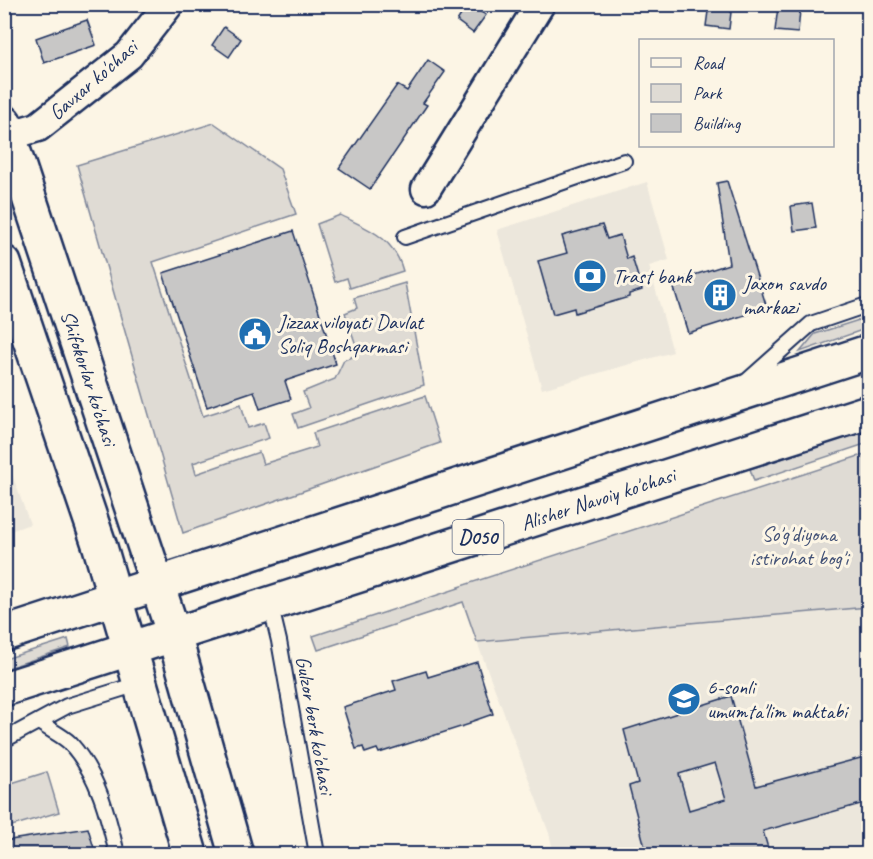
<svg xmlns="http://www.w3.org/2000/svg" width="873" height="859" viewBox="0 0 873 859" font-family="Caveat,sans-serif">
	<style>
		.built { fill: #ece7dc }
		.green { fill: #dfdbd4; stroke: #7d8599; stroke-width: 1.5 }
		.building { fill: #c8c7c6; stroke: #1b2f5e; stroke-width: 1.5; fill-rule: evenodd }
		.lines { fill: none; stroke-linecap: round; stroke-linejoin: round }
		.service-casing { stroke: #1b2f5e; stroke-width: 18 }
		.minor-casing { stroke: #1b2f5e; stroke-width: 33 }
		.secondary-casing { stroke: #1b2f5e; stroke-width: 38 }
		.primary-casing { stroke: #1b2f5e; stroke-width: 38 }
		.service { stroke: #fcf5e5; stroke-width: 14 }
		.minor { stroke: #fcf5e5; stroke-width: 28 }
		.secondary { stroke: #fcf5e5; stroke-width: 33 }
		.primary { stroke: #fcf5e5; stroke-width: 33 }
		.labels { text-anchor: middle; stroke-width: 6; stroke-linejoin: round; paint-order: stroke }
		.shield { fill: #fcf5e5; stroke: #5e6a86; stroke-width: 1.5 }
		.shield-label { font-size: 20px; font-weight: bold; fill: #1b2f5e }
		.street-label { font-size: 21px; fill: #1b2f5e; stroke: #fcf5e5 }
		.poi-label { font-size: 21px; fill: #1b2f5e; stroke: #fcf5e5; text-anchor: start }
		.park-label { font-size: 21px; fill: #425176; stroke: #fcf5e5 }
	</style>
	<rect width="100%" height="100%" fill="#fcf5e5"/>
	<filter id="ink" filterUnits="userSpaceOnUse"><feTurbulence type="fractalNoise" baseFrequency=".0167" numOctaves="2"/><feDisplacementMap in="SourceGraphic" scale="12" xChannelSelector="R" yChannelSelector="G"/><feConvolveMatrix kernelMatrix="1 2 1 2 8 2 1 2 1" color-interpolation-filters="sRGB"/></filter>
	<g filter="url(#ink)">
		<!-- built -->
		<g class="built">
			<polygon points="647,182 669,260 649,266 673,352 542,389 497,230"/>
			<polygon points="4,452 30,524 5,533 4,533"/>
			<polygon points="868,607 868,854 554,854 549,833 477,642"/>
		</g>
		<!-- green -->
		<g class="green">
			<polygon points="214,123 280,169 296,214 153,262 203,416 241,404 248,428 264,423 269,438 193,463 196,474 259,452 263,464 317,447 313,433 425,396 440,443 183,533 77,165"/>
			<path d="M340,215c28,14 54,22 63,56l-53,17 -3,-10 -12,4 -18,-58z"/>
			<polygon points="405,283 424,385 298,428 293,414 309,408 303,392 335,379 344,360 359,354 345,313 357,308 354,298"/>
			<polygon points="862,319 868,320 868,328 800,352 815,334"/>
			<polygon points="868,430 868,443 754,481 750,469"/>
			<polygon points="868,453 868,607 477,642 463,602 318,650 313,636 459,588 458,587"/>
			<polygon points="68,639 70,647 5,669 5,659"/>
			<polygon points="47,772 59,812 5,828 5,785"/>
		</g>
		<!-- building -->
		<g class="building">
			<polygon points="468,4 486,15 473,33 457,21"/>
			<polygon points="709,4 732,4 729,29 706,26"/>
			<polygon points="778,7 800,10 798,33 775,31"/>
			<polygon points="87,20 96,45 44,63 36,38"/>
			<polygon points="224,27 241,39 229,57 212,45"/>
			<polygon points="428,60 445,72 423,103 427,105 370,189 339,168 397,85 407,91"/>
			<polygon points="727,181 767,308 688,333 672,282 729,264 717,183"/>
			<polygon points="812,203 816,228 794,231 791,206"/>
			<polygon points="602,225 607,239 620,235 627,259 632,257 642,290 629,294 629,297 575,313 574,308 553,314 538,261 567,253 562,236"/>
			<polygon points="293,231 336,364 285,381 291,399 260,409 254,391 207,407 163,273"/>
			<polygon points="477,662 493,714 470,722 470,724 379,753 377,749 365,753 363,747 356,749 343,707 396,690 393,681 426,671 428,677"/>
			<path d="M731,696l25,90 112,-30v46l-105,29 7,24h-123l-18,-69 9,-3 -14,-53zM715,763l11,36 -37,11 -10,-36z"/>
			<polygon points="88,828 96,855 4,855 4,841"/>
		</g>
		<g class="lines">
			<defs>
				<g id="service">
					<polyline points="405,237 624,161"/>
					<polyline points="747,381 811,324 864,306 868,308"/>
					<polyline points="270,603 279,641 317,854"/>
					<path d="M39,722c9,7 23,13 31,21 28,31 38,72 47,111"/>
					<polyline points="4,740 67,706 141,683"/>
				</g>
				<g id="minor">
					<polyline points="4,137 38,127 129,55 169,4"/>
					<polyline points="426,189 540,4"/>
				</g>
				<g id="secondary">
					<polyline points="4,122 174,635 236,854"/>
					<polyline points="4,263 100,547 190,854"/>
				</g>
				<g id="primary">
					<polyline points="4,634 868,352"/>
					<polyline points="4,689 868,412"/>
				</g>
			</defs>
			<!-- service casing -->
			<use href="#service" class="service-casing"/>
			<!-- minor casing -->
			<use href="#minor" class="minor-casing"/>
			<!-- secondary casing -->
			<use href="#secondary" class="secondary-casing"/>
			<!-- primary casing -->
			<use href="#primary" class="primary-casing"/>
			<!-- service -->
			<use href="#service" class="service"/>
			<!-- minor -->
			<use href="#minor" class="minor"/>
			<!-- secondary -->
			<use href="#secondary" class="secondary"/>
			<!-- primary -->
			<use href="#primary" class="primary"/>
		</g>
	</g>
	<!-- icons -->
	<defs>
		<symbol id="bank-disc" viewBox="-11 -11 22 22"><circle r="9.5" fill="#1f6fb2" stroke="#fcf5e5"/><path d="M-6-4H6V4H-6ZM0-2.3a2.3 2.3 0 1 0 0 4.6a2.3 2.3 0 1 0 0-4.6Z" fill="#fff"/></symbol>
		<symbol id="building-disc" viewBox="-11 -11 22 22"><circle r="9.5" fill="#1f6fb2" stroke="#fcf5e5"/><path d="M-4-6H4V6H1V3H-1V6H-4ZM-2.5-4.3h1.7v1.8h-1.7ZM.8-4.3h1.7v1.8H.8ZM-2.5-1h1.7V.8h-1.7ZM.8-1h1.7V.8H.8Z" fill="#fff"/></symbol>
		<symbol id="civic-disc" viewBox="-11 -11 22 22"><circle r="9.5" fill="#1f6fb2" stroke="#fcf5e5"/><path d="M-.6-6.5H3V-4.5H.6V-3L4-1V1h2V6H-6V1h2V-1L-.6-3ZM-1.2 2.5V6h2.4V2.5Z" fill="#fff"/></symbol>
		<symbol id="school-disc" viewBox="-11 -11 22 22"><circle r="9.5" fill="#1f6fb2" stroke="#fcf5e5"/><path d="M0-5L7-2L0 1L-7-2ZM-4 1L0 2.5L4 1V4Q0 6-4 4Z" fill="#fff"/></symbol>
	</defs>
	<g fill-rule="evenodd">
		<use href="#bank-disc" x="571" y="257" width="38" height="38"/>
		<use href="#building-disc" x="701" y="276" width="38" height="38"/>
		<use href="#civic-disc" x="236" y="315" width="38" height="38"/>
		<use href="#school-disc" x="665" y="680" width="38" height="38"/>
	</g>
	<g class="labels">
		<!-- shield labels -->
		<rect class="shield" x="452.5" y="520" width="51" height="34" rx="4.5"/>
		<g class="shield-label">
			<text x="478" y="544">D050</text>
		</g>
		<!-- street labels -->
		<g class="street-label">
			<text transform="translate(93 80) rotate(-41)" y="7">Gavxar ko'chasi</text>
			<text transform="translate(89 378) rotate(72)" y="7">Shifokorlar ko'chasi</text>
			<text transform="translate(598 499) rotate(-18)" y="7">Alisher Navoiy ko'chasi</text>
			<text transform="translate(315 725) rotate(80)" y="7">Gulzor berk ko'chasi</text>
		</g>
		<!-- poi labels -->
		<g class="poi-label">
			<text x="613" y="283">Trast bank</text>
			<text x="743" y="290">Jaxon savdo<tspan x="743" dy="24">markazi</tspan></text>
			<text x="278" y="329">Jizzax viloyati Davlat<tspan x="278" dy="24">Soliq Boshqarmasi</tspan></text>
			<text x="707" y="694">6-sonli<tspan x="707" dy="24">umumta'lim maktabi</tspan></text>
		</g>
		<!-- park labels -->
		<g class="park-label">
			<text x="799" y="541">So'g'diyona<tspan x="799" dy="24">istirohat bog'i</tspan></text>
		</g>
	</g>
	<!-- margin -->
	<rect width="873" height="859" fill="none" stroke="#fcf5e5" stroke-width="24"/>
	<rect x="12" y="12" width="849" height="835" fill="none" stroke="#1b2f5e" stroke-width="2" filter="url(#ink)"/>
	<!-- legend -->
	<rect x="639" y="39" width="195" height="108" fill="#fcf5e5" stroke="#a2a6af" stroke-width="1.5"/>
	<rect x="651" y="58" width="30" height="9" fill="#fcf5e5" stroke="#a2a6af" stroke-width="1.5"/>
	<text x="693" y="69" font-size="18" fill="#1b2f5e">Road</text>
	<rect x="651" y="84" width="30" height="18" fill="#dfdbd4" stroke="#a2a6af" stroke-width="1.5"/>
	<text x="693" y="99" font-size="18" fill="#1b2f5e">Park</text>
	<rect x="651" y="114" width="30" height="18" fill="#c8c7c6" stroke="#a2a6af" stroke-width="1.5"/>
	<text x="693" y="129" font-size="18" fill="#1b2f5e">Building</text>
</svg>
